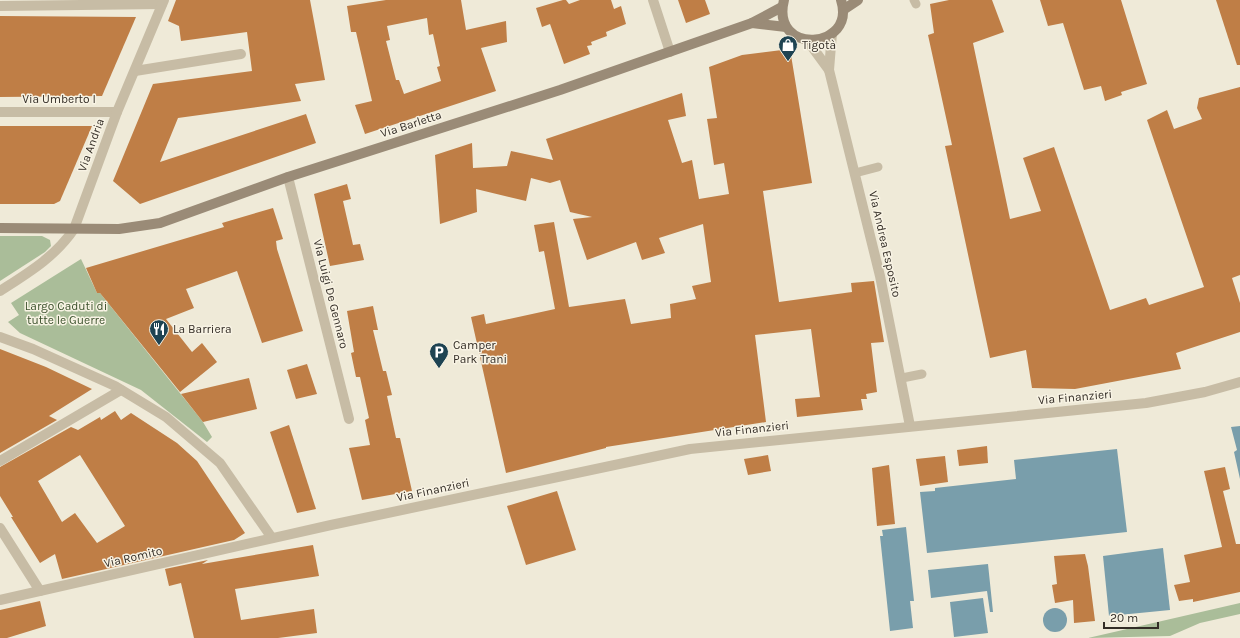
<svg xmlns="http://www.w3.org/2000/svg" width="1240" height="638" viewBox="0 0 1240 638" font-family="Karla,sans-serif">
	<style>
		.green { fill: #aabd99 }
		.water { fill: #799eab }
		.building { fill: #bf7e46; fill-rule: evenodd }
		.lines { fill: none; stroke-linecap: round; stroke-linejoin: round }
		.lane { stroke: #c7bca5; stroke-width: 9 }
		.street { stroke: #c7bca5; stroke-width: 10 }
		.secondary { stroke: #9a8b77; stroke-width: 10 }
		.labels { text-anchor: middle; stroke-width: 3; stroke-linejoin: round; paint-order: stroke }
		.poi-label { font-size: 12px; fill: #332d26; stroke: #f8f3e4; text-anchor: start }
		.street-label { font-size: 12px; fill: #332d26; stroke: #f8f3e4 }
		.park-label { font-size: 12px; fill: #3a502b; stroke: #f8f3e4 }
	</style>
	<rect width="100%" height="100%" fill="#efead8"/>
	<!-- green -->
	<g class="green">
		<polygon points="0,236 42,236 50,240 51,246 45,252 0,281"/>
		<polygon points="81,259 97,293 100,293 203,422 212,437 207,442 141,390 20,333 8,322 19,315 11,303"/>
		<polygon points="1240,603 1240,614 1200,623 1170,636 1088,638"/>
	</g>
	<!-- water -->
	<g class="water">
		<polygon points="1240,426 1240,479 1234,452 1237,450 1231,427"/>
		<polygon points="1117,449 1127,532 927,553 920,492 935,491 935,488 1016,479 1014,460"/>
		<polygon points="906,527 914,601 910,601 913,628 890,631 880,536 883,536 882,530"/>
		<polygon points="1163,548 1170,610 1109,616 1103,556"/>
		<polygon points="988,564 993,612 990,612 987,591 931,598 928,570"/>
		<polygon points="983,598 988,633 954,637 950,602"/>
		<circle cx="1055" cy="620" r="12"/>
	</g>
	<!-- building -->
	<g class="building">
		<polygon points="176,0 310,0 325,80 295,84 301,101 178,118 160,162 306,114 316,143 140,204 113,181 153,84 252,71 247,32 181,41 179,26 168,21"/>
		<path d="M386,0h75l5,30 40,-9 1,21 -26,6 15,43 -131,43 -10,-29 17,-4 -16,-69h-5l-4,-26zM427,18l2,17 4,-1 7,32 -3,1 4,14 -37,13 -5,-14h-3l-10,-39 4,-1 -3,-14z"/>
		<polygon points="563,0 566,0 569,4 580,0 611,0 614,9 621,6 626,24 606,32 607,36 591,42 592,45 587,46 590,54 564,64 550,24 542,27 536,8"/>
		<polygon points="678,0 705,0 710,14 686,23"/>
		<polygon points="949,0 992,0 1004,32 973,43 1010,219 1041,211 1023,158 1054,147 1110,310 1146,298 1149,305 1204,287 1147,120 1167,110 1174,129 1202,119 1197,108 1199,98 1240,87 1240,275 1232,278 1240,303 1240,332 1176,353 1181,369 1075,389 1032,388 1026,350 990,358 945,146 952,145 928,35 934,33 930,4"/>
		<polygon points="1040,0 1121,0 1147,84 1121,92 1122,95 1105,101 1101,86 1084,90 1063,23 1048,26"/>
		<polygon points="1216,0 1240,0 1240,65 1237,65"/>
		<polygon points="0,16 136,17 102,96 0,97"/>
		<polygon points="790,49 812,183 763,191 779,302 852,292 851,283 874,281 884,342 871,343 877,392 866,394 867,399 861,399 863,410 797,417 795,399 820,397 811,329 755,335 766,422 606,447 606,448 506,473 471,317 484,314 486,324 555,309 544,251 539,252 534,225 554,222 569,307 625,299 631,324 671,318 670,304 696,299 692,286 711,282 703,224 659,238 665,253 642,260 636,242 587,260 573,219 592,217 570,212 560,180 550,183 531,178 526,201 476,189 477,212 440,224 435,155 472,143 473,168 507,166 511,151 553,160 546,139 682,93 686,116 668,120 682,163 692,160 699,199 729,194 724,163 714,165 707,119 717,118 709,67 742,55"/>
		<polygon points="0,126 92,126 60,201 54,204 0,204"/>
		<polygon points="347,184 351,199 343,201 353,245 360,244 364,260 330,266 314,194"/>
		<polygon points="273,208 283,239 276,241 277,249 303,331 262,343 237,271 186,289 194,308 166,319 192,352 202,343 217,362 180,392 100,293 97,293 86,268 224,227 222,223"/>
		<polygon points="373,306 378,330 373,330 383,371 386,371 392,395 387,396 396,438 400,438 412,491 362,500 349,448 370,445 365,420 369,418 360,377 356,377 351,353 354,352 347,311"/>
		<polygon points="0,349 46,367 92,389 49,416 57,420 0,453"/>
		<polygon points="307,364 317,394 296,399 287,370"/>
		<polygon points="249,378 257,409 203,422 181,394"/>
		<path d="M115,411l6,9 10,-7 46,30 20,18 48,72 -11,7 -172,39 -7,-25 -15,9 -29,-46h2l-13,-21v-29l71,-40 7,3 22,-13 1,3zM80,455l45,71 -28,17 -22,-30 -13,9 -24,-41z"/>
		<polygon points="289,425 316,509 297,513 270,432"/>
		<polygon points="987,446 988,463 959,466 957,450"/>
		<polygon points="768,455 771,471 748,475 744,459"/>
		<polygon points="945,456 948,482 920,486 916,459"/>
		<polygon points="889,465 895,524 877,526 872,468"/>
		<polygon points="1225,467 1230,489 1223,491 1236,544 1240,544 1240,592 1193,602 1193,599 1179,601 1174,585 1190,582 1184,555 1222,547 1204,471"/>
		<polygon points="557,491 576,550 526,565 507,506"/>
		<polygon points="313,545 319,576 235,589 241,620 314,609 317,633 278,638 194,638 181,583 169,586 165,569 208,560 202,564"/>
		<polygon points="1085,554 1088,566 1095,621 1074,623 1073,600 1055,603 1052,585 1057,584 1054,556"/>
		<polygon points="40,601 46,626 7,638 0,638 0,610"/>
	</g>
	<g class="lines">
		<!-- lane -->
		<g class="lane">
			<polyline points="914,0 916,4"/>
			<polyline points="855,173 878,167"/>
			<polyline points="902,378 922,374"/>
		</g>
		<!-- street -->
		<g class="street">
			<polyline points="653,0 670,52"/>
			<polyline points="0,6 162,4"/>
			<polyline points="832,33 829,70 880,276 910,426"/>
			<polyline points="807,40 829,70"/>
			<polyline points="135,71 241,54"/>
			<polyline points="0,112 117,112"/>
			<polyline points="288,177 349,419"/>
			<path d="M0,291c28,-18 55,-34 74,-62l43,-117 47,-112"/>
			<polyline points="0,337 33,349 115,386 166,417 220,463 272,538"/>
			<polyline points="0,461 121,390"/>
			<polyline points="0,528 40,591"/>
			<polyline points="0,600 331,525 690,449 1146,403 1205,392 1240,382"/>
		</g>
		<!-- secondary -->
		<g class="secondary">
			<path d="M784,0c-14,56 73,50 57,0"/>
			<polyline points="843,10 858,0"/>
			<polyline points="752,23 786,27"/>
			<polyline points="0,228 119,229 160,223 288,177 560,90 752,23 782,7"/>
		</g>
	</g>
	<!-- icons -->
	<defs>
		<symbol id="shop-pin" viewBox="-11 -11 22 30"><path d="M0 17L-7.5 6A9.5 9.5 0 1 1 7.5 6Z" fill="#1e4352" stroke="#f8f3e4"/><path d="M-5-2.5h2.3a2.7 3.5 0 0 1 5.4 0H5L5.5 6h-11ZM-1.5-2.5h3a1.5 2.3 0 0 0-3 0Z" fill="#fff"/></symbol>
		<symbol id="restaurant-pin" viewBox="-11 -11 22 30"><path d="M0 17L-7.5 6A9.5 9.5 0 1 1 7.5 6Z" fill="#1e4352" stroke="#f8f3e4"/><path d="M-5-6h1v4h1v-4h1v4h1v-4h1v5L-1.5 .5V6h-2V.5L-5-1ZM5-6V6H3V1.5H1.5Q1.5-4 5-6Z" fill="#fff"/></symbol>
		<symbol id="parking-pin" viewBox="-11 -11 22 30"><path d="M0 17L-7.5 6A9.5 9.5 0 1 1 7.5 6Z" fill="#1e4352" stroke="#f8f3e4"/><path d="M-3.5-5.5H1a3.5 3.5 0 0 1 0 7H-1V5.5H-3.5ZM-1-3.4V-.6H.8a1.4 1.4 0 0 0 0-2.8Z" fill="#fff"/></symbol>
	</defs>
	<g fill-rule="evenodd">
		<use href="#shop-pin" x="777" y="34" width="22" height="30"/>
		<use href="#restaurant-pin" x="148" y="318" width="22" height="30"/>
		<use href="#parking-pin" x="428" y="341" width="22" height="30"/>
	</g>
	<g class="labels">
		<!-- poi labels -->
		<g class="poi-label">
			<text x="802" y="49">Tigotà</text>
			<text x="173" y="333">La Barriera</text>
			<text x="453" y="349">Camper<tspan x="453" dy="14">Park Trani</tspan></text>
		</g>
		<!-- street labels -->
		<g class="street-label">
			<text x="59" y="103">Via Umberto I</text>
			<text transform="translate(411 124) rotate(-18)" y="4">Via Barletta</text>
			<text transform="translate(91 145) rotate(-70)" y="4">Via Andria</text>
			<text transform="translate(885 244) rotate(77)" y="4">Via Andrea Esposito</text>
			<text transform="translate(331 294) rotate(76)" y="4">Via Luigi De Gennaro</text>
			<text transform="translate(1075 397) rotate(-5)" y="4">Via Finanzieri</text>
			<text transform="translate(752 429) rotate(-6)" y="4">Via Finanzieri</text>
			<text transform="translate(433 490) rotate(-12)" y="4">Via Finanzieri</text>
			<text transform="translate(133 557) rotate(-13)" y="4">Via Romito</text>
		</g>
		<!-- park labels -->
		<g class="park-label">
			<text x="66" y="310">Largo Caduti di<tspan x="66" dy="14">tutte le Guerre</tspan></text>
		</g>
	</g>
	<!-- scale -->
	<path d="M1104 622v6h54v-6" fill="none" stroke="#332d26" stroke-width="2"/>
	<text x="1110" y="622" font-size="12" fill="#332d26" stroke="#f8f3e4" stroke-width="3" paint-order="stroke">20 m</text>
</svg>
